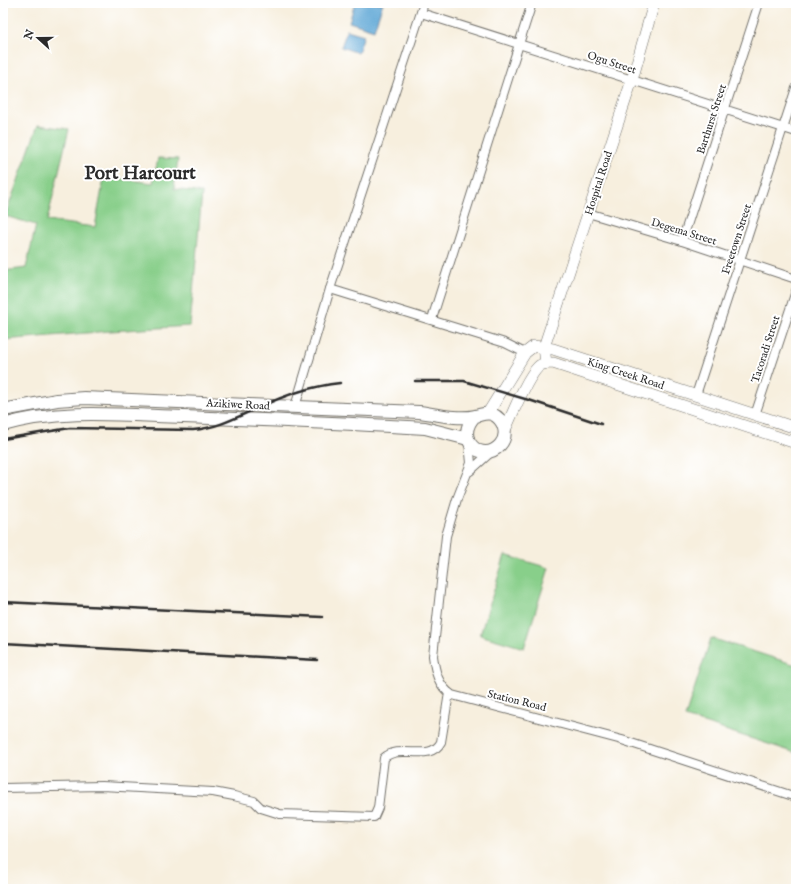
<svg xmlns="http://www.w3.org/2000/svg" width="799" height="892" viewBox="0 0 799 892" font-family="'IM FELL English',serif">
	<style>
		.green { fill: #88cf8a; stroke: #5a7d5a }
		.water { fill: #5fa7d6; stroke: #456980 }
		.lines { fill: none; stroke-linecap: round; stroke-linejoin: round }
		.street-casing { stroke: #72706a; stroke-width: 10 }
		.secondary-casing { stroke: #72706a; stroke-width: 12 }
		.primary-casing { stroke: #72706a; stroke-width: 14 }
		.street { stroke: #fff; stroke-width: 8 }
		.secondary { stroke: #fff; stroke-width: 11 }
		.primary { stroke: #fff; stroke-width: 12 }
		.rail { stroke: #2b2b2b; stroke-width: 2.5 }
		.labels { text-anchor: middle; stroke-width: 4; stroke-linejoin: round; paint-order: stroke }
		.street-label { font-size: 11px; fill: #2b2b2b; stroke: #fff }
		.town-label { font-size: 19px; font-weight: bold; fill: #2b2b2b; stroke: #fff }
	</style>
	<rect width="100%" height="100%" fill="#fff"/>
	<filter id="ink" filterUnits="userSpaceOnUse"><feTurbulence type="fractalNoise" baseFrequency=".025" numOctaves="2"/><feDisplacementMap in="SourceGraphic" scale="8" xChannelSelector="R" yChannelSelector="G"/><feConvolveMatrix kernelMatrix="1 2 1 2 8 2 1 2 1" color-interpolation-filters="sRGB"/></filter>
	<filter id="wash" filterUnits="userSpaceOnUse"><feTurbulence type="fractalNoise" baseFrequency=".012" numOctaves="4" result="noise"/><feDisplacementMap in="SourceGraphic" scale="16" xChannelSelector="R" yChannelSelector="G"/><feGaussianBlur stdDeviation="0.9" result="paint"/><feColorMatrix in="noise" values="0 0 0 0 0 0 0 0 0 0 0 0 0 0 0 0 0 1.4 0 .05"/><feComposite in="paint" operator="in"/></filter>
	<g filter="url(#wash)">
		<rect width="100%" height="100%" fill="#f7efde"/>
		<!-- green -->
		<g class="green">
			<polygon points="38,125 69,129 47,221 95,227 104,178 114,178 153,183 158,158 178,159 174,189 202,193 190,326 110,331 3,340 3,271 26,268 36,225 5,216"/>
			<polygon points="505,555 549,568 524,648 480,635"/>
			<polygon points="711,638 796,665 796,753 685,717"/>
		</g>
		<!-- water -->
		<g class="water">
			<polygon points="355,3 383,3 374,30 349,22"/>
			<polygon points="347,30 364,35 358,53 341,47"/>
		</g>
	</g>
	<g filter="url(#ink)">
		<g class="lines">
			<defs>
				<g id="street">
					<polyline points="421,13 796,132"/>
					<polyline points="588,213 682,241 796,279"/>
					<polyline points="682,241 759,3"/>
					<polyline points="330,289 505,343 525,353"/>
					<polyline points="432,319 532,3"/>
					<polyline points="696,395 796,88"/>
					<polyline points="295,407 330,289 424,3"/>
					<polyline points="755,415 796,291"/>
					<path d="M469,443l2,20 -14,36 -11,37 -13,120c2,15 5,30 19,39l170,45 174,57"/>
					<polyline points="470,471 491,452"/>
					<path d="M3,788l99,-2 111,6 21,4 20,5 7,7 19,6 94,3 4,-9 6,-50c16,-15 46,5 57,-16l8,-49"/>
				</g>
				<g id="secondary">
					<polyline points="546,363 544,347 632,80 654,3"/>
					<polyline points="488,413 525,353 534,346 553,349 796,428"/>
					<path d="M505,430c8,-17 21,-51 33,-63 4,-4 10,-4 15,-4l243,80"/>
				</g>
				<g id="primary">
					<path d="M3,410l54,-10 27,-2 335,14c17,2 39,8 56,4 6,-1 10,-4 17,-2 12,5 17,21 8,31 -18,20 -47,-7 -25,-29"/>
					<path d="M3,425c58,-17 120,-10 180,-8 81,3 161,6 242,11l43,11"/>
				</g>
			</defs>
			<!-- street casing -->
			<use href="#street" class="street-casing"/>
			<!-- secondary casing -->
			<use href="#secondary" class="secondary-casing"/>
			<!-- primary casing -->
			<use href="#primary" class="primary-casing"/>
			<!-- street -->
			<use href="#street" class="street"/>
			<!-- secondary -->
			<use href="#secondary" class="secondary"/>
			<!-- primary -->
			<use href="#primary" class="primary"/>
			<!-- rail -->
			<g class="rail">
				<polyline points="415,381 464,381 532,401 601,424"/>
				<path d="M3,439l67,-11 123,2c25,-2 44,-13 67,-23 25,-12 53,-21 80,-24"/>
				<polyline points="3,602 322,617"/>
				<polyline points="3,643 317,660"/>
			</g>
		</g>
	</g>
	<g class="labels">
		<!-- street labels -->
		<g class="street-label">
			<text transform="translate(612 62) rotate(18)" y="4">Ogu Street</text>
			<text transform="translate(711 119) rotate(-72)" y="4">Barthurst Street</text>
			<text transform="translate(598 183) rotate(-72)" y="4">Hospital Road</text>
			<text transform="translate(684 231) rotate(17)" y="4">Degema Street</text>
			<text transform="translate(736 239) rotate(-72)" y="4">Freetown Street</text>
			<text transform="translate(765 349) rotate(-72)" y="4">Tacoradi Street</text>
			<text transform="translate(626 373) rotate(18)" y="4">King Creek Road</text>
			<text transform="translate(238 404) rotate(3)" y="4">Azikiwe Road</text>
			<text transform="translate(517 700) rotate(14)" y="4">Station Road</text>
		</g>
		<!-- town labels -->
		<g class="town-label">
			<text x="140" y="179">Port Harcourt</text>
		</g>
	</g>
	<!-- margin -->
	<rect width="799" height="892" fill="none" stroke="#fff" stroke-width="16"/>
	<!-- north arrow -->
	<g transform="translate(38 38) rotate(291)" stroke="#ffffff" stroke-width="3" paint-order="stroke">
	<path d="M0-3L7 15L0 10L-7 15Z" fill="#2b2b2b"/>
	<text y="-6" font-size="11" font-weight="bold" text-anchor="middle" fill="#2b2b2b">N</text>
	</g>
</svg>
